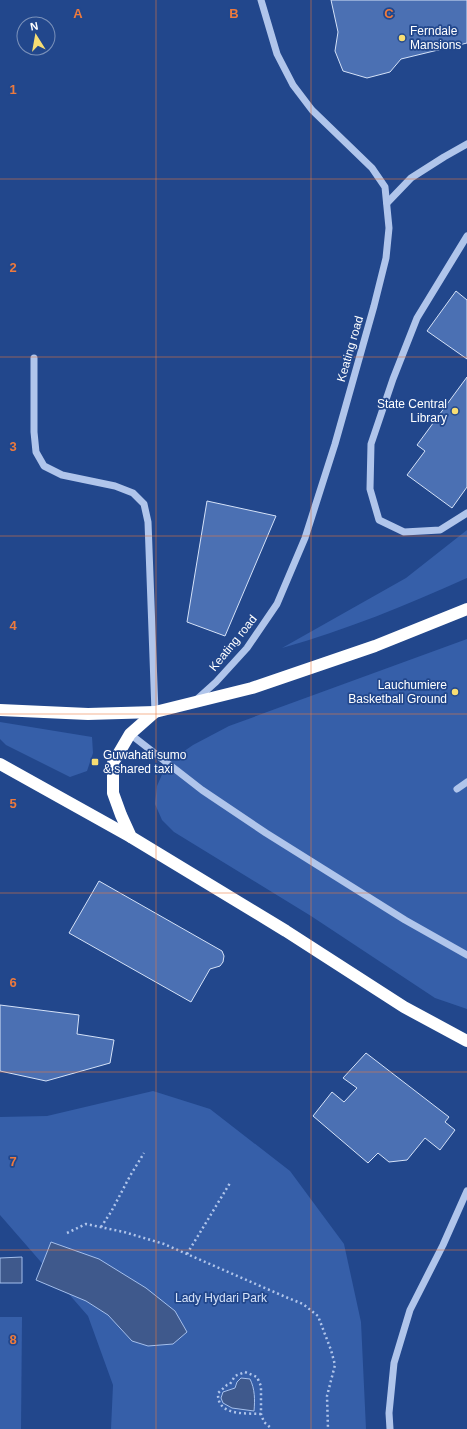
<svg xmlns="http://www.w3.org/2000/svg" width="467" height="1429" viewBox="0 0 467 1429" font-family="Helvetica,sans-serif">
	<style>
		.green { fill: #365fa9 }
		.water { fill: #3f598c; stroke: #a4bfec }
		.building { fill: #4b70b3; stroke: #d5e2f8 }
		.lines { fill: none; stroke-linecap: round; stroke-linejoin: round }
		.path { stroke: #b0c5eb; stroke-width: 2.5; stroke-dasharray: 2 3; stroke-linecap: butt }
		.minor { stroke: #b0c5eb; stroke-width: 7 }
		.highway { stroke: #fff; stroke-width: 12 }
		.grid { fill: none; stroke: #ed7a3d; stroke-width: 1; stroke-opacity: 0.55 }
		.poi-dot { fill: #f7dd73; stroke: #22478c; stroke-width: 1.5 }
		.labels { text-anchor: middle; stroke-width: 3.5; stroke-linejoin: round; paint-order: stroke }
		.poi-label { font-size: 12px; fill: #fff; stroke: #22478c; text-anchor: start }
		.street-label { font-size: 12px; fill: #fff; stroke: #22478c }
		.park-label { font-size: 12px; fill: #d5e2f8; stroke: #22478c }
		.grid-label { font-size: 13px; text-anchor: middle; font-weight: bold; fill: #ed7a3d; stroke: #22478c; stroke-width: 3.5; stroke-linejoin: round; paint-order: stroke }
	</style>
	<rect width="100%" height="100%" fill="#22478c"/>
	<!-- green -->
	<g class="green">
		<path d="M467,530v48c-60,27 -121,52 -185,70l124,-70z"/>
		<polygon points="467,639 467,1009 435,998 311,916 174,832 162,820 155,804 157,786 167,763 193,745 229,726"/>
		<polygon points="0,722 92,737 93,753 87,771 70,777 6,745 0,739"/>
		<polygon points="153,1091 210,1109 290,1171 344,1244 361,1322 366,1429 111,1429 113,1385 88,1316 0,1215 0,1117 47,1116"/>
		<polygon points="0,1317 22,1317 21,1429 0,1429"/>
	</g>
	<!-- water -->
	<g class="water">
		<polygon points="51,1242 99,1259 146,1288 175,1311 187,1332 173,1344 148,1346 132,1341 108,1315 86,1301 36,1280"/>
		<polygon points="22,1257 22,1283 0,1283 0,1258"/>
		<path d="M241,1378l9,1c5,10 5,21 4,32l-22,-3 -9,-5 -2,-5 2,-6 12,-4 2,-6z"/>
	</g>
	<!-- building -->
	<g class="building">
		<polygon points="331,0 467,0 467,43 401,59 390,72 367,78 343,71 335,51 338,32"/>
		<polygon points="456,291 467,300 467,359 427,331"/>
		<polygon points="467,377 467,487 452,508 407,475 425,451 417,445"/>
		<polygon points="207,501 276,516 225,636 187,622"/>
		<polygon points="99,881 222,951 224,956 223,962 220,966 210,969 191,1002 69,933"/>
		<polygon points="0,1005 79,1015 77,1034 114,1040 110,1063 46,1081 0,1071"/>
		<polygon points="366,1053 449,1117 445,1122 455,1130 440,1150 425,1138 407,1160 389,1162 378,1153 368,1163 313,1116 332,1092 344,1102 357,1088 343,1078"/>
	</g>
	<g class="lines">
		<!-- path -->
		<g class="path">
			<polyline points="101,1227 111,1212 130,1176 144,1153"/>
			<polyline points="67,1233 86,1224 124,1232 164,1244 288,1298 303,1304 318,1316 331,1350 335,1365 327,1396 328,1429"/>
			<polyline points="187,1254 230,1183"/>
			<path d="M261,1414c-17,-1 -44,2 -43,-21l9,-8 3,-1 5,-8 10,-4 12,5 4,9v28l3,8 8,7"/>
		</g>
		<!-- minor -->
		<g class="minor">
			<polyline points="387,203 411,178 444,157 467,144"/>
			<polyline points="467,236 417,318 393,379 371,444 370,489 379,520 404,532 440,530 467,513"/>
			<polyline points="34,358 34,432 36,452 44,466 62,475 115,486 133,493 144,504 148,522 155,712"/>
			<polyline points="196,700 216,682 247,648 277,604 305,538 335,444 374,306 386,258 389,228 385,187 372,168 312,110 293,85 277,54 261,0"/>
			<polyline points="130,734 202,790 266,833 405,920 467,955"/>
			<polyline points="457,789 467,782"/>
			<polyline points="390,1429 389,1413 394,1363 410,1310 443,1245 467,1191"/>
		</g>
		<!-- highway -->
		<g class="highway">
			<polyline points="467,609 375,646 252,688 155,712 130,734 113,763 113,793 121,815 131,837 286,931 404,1007 467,1041"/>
			<polyline points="0,710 88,714 155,712"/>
			<polyline points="0,764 131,837"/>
		</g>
	</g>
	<!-- grid -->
	<path class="grid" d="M156,0v1429M311,0v1429M0,179h467M0,357h467M0,536h467M0,714h467M0,893h467M0,1072h467M0,1250h467"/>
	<!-- markers -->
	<g class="poi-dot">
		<circle cx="402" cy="38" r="4"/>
		<circle cx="455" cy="411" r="4"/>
		<circle cx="455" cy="692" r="4"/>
		<rect x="91" y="758" width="8" height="8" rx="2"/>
	</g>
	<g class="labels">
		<!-- poi labels -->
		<g class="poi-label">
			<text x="410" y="35">Ferndale<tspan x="410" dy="14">Mansions</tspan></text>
			<text x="447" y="408" text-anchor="end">State Central<tspan x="447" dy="14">Library</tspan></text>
			<text x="447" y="689" text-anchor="end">Lauchumiere<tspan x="447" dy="14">Basketball Ground</tspan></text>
			<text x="103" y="759">Guwahati sumo<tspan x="103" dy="14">&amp; shared taxi</tspan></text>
		</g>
		<!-- street labels -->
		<g class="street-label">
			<text transform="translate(350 349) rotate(-74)" y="4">Keating road</text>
			<text transform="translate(233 643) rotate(-51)" y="4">Keating road</text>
		</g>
		<!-- park labels -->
		<g class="park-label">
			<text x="221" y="1302">Lady Hydari Park</text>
		</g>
	</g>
	<g class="grid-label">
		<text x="78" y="18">A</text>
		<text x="234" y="18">B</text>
		<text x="389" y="18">C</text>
		<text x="13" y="94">1</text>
		<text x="13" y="272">2</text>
		<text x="13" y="451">3</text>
		<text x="13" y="630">4</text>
		<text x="13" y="808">5</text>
		<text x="13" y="987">6</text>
		<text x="13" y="1166">7</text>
		<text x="13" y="1344">8</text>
	</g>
	<!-- north arrow -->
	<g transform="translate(36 36) rotate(349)"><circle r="19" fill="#22478c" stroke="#7a91ba"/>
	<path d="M0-3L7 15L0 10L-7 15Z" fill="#f7dd73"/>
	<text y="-6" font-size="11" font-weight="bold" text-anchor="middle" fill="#ffffff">N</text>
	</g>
</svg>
